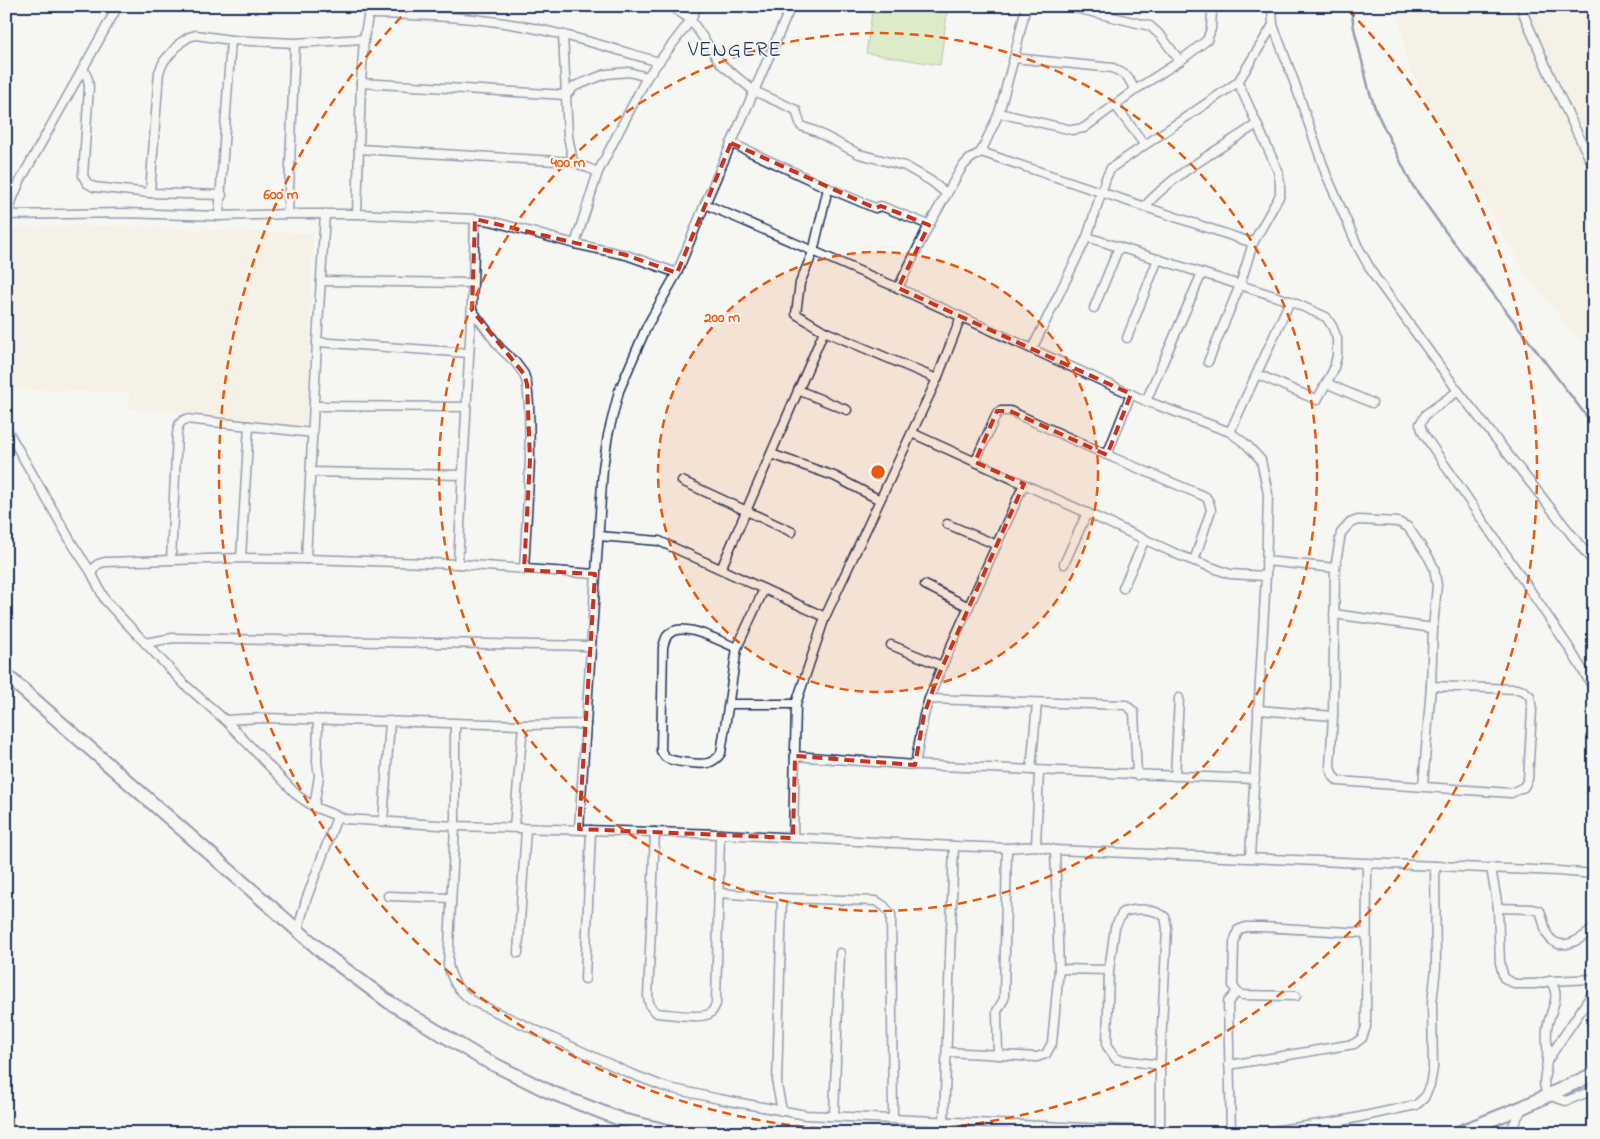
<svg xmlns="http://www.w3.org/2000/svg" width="1600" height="1139" viewBox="0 0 1600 1139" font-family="'Indie Flower',sans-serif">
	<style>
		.built { fill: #f4ecda }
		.green { fill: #c2de96; stroke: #6e867a }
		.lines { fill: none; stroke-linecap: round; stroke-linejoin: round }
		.street-casing { stroke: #1b2f5e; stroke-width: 11 }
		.primary-casing { stroke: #1b2f5e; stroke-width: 16 }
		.street { stroke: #f6f6f2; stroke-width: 8 }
		.primary { stroke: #f6f6f2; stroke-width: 12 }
		.rail { stroke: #1b2f5e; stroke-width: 2.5 }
		.marked { fill: none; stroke: #c8321e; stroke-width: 4; stroke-dasharray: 10 6; stroke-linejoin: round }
		.ring { fill: none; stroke: #e8590c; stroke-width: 2.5; stroke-dasharray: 9 6 }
		.labels { text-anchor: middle; stroke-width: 4; stroke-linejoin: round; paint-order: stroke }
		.neighbourhood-label { font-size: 21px; letter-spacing: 1px; fill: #1b2f5e; stroke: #f6f6f2 }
		.centre { fill: #e8590c; stroke: #f6f6f2; stroke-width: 2.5 }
		.ring-label { font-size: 15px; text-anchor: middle; font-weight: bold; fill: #e8590c; stroke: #f6f6f2; stroke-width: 4; stroke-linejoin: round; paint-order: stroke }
	</style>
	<rect width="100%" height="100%" fill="#f6f6f2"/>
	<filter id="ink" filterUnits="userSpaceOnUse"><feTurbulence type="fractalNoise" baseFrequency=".02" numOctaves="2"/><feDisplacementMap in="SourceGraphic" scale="10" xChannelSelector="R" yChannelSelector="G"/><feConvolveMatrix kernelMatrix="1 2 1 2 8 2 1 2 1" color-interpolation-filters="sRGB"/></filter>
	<g filter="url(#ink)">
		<!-- built -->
		<g class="built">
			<polygon points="1397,6 1594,6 1594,358 1529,280 1408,67"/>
			<polygon points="69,225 313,233 307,427 174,412 128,409 129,393 6,389 6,229"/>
		</g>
		<!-- green -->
		<polygon class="green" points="873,6 948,6 940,65 866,53"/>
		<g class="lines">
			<defs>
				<g id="street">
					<polyline points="671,6 691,20 721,64 754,91 796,110 801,126 815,131 859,154 905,166 931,181 947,194"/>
					<polyline points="1067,6 1150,26 1161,36 1180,61"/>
					<polyline points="1272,6 1273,25 1295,84 1326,174 1358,247 1375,277 1458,391 1594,563"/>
					<polyline points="1520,6 1552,80 1594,168"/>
					<path d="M369,14c47,1 95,2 142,10 50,8 99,24 148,38"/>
					<polyline points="563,35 568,136 573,162"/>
					<polyline points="1014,58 1113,68 1127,76 1135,90"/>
					<polyline points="83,68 88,79 89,87 83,176 87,183 94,187 150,193 222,195"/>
					<polygon points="1238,82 1278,171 1280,183 1280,195 1253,243 1240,285 1087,237 1106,178 1111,168"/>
					<polyline points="1238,82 1273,25"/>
					<polyline points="361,83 566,95 575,86 606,74 629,72 647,77"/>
					<polyline points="1115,105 1144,144"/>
					<polyline points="999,113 1072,130 1084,128 1135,90 1180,61 1207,40 1211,29 1212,11 1211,6"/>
					<polyline points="731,143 828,188 875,208 881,206 929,225"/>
					<polyline points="359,149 573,162 598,172"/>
					<polyline points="981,152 999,113 1014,58 1026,6"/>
					<polyline points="828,188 813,252 800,283 796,314 824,331 937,379"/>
					<polyline points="150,193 159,72 164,61 180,43 189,37 196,35 231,40 295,43 364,39"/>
					<polyline points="705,204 898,288 1146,401 1230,432 1247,445 1261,460 1268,494 1266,576 1250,857"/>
					<path d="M1144,207c31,-34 74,-57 113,-83"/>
					<polyline points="288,214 295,43"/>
					<polyline points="357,214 361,83 364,39 370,6"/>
					<polyline points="6,215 124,213 219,216 288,214 357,214 475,219 491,221 575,244 626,255 677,273"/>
					<polyline points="9,215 12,200 20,181 118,6"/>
					<polyline points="219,216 231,40"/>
					<polyline points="575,244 598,172 647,77 691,20 697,6"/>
					<polyline points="321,281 473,283"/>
					<polyline points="898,288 929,225 962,167 970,159 981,152 1253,243"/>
					<polyline points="1094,308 1119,247"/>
					<polyline points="472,310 500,348 515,362 524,374 527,384 529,404 530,460 524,570"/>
					<polyline points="1127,338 1158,259"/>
					<polyline points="317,342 469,353"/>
					<polyline points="1032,349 1087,237"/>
					<polyline points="1208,362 1240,285 1290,301 1326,317 1332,326 1337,338 1337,356 1333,371 1317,400 1257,374"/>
					<polyline points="1326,383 1372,403"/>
					<polyline points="798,390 847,410"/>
					<polyline points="1458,391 1426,414 1420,424 1423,433 1568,646 1594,689"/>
					<polyline points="1146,401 1202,273"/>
					<polyline points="314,406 466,407"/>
					<polyline points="6,428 73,545 91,572 105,600 115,611 184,684 225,720 298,796 314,807 345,819 455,826 720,834 954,846 1007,848 1036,846 1055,850 1558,871 1594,874"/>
					<polyline points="1230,432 1290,301"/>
					<polyline points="912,433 1181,556 1230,574 1266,576"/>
					<polyline points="771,454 834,476 880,500"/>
					<polyline points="1107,455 1131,394"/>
					<polyline points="975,462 997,413 1000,411 1010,411 1107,455 1206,497 1209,502 1211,510 1194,561"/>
					<polyline points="311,472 462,475"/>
					<polyline points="682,481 792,532"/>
					<polyline points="947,524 997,545"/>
					<polyline points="599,536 659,541 825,617"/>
					<polyline points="241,558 249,426"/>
					<polyline points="306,559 317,342 325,214"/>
					<path d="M171,560l6,-126c1,-8 2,-12 9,-15l127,14"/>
					<polyline points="1266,561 1335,568 1333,716 1330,767 1333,776 1338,781 1511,793 1524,787 1528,779 1532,710 1530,696 1524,691 1517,689 1431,686 1433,628 1437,585 1434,568 1429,558 1408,527 1398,522 1358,520 1350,523 1341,533 1335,568"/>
					<polyline points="458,564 473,283 475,219"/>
					<polyline points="1064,564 1087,513"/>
					<polyline points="721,569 824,331"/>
					<polyline points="91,572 98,564 105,562 241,558 306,559 458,564 595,574"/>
					<polyline points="925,585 969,607"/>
					<polyline points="1123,588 1145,539"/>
					<polyline points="1334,614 1433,628"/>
					<polyline points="145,643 173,638 590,646"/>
					<polyline points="891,645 942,666"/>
					<path d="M737,648c-16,-6 -57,-30 -70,-12 -2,3 -3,8 -4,11l-2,104c1,1 3,5 4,6 7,5 35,8 43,6 6,-2 10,-5 13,-10l16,-105 27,-59"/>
					<polyline points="929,699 942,666 1024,484"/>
					<polyline points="729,704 796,704"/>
					<polyline points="1258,710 1333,716"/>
					<polyline points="225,720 263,718 523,725 586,724"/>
					<path d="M455,723v103l-7,139c5,18 9,24 24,36l157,72 36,14 54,12 87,16 385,18"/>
					<polyline points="795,756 915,765 1255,779"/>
					<polyline points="915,765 924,715 929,699 1126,705 1134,712 1137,775"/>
					<polyline points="1031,770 1037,703"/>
					<polyline points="1175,776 1179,698"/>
					<polyline points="1423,786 1431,686"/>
					<polyline points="314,807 319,776 317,762 318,720"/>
					<polyline points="383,822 390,721"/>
					<polyline points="514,827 523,725"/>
					<polyline points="579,829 603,468 608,435 619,391 647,326 677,273 705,204 791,6"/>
					<path d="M655,832l-7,165c1,8 3,12 9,16 13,1 41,6 52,1 4,-2 5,-6 7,-10l4,-170"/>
					<polyline points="793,838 796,704 825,617 937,379 961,317"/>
					<polyline points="1036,846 1039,771"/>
					<polyline points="1491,868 1498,908 1500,963 1504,978 1515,984 1535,984 1550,981 1594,979"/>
					<polyline points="719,893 782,898 876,901 884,906 891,914 893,1118"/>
					<polyline points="388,896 451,898"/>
					<polyline points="782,898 777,1085 782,1111"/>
					<path d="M1498,908l34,1 8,2c3,7 4,16 7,23 12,21 35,5 47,-6"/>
					<polyline points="298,929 306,900 337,817"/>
					<polyline points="518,953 526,829"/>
					<polyline points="1059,969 1109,970"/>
					<polyline points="585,979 591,830"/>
					<path d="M1550,981c13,16 -1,30 -3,48 -1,10 1,21 0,32 -1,15 -6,18 0,34l19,6 28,-11"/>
					<polyline points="1296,996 1242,995 1237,992 1233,986 1234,943 1238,930 1246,927 1262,927 1365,933"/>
					<polyline points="947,1052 1037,1057 1046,1054 1052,1043 1059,969 1055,850"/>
					<polyline points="998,1055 997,1011 1004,999 1007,848"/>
					<polyline points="1547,1061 1594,991"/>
					<polyline points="1229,1065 1354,1044 1362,1038 1366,1027 1367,863"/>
					<polyline points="834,1115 840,953"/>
					<polyline points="944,1121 954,846"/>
					<path d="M1160,1131v-66l7,-137 -2,-11c-11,-9 -29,-9 -42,-5l-8,15 -6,43 -2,76 9,13 44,6"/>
					<polyline points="1231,1133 1228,1002 1237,992"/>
					<polyline points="1258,1133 1341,1121 1416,1105 1424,1098 1430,1085 1433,1068 1432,1003 1436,968 1435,866"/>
					<polyline points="1509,1133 1523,1107"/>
				</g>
				<g id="primary">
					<polyline points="6,675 327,956 389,1002 481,1058 550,1092 622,1120 676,1133"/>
					<polyline points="1458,1133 1523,1107 1594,1074"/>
				</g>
			</defs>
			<!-- street casing -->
			<use href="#street" class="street-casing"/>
			<!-- primary casing -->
			<use href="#primary" class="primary-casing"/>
			<!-- street -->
			<use href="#street" class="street"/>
			<!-- primary -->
			<use href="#primary" class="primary"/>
			<!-- rail -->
			<polyline class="rail" points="1352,6 1353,24 1369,90 1376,111 1411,183 1445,231 1594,426"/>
		</g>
	</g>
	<!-- marked area -->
	<path d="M0 0H1600V1139H0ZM731,143l144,65 6,-2 48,19 -31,63 233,106 -24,61 -97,-44h-13l-22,51 49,22 -88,197 -12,34 -9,50 -120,-9 -2,82 -214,-9 16,-255 -71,-4 6,-110 -3,-76 -3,-10 -52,-64 3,-91 151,36 51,18z" fill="#f6f6f2" fill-opacity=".55" fill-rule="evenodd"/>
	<path class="marked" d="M731,143l144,65 6,-2 48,19 -31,63 233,106 -24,61 -97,-44h-13l-22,51 49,22 -88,197 -12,34 -9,50 -120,-9 -2,82 -214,-9 16,-255 -71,-4 6,-110 -3,-76 -3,-10 -52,-64 3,-91 151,36 51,18z"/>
	<!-- distance rings -->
	<circle cx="878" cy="472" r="220" fill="#e8590c" fill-opacity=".12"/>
	<g class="ring">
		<circle cx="878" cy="472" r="220"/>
		<circle cx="878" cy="472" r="439"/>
		<path d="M1348 10A659 659 0 1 1 408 10"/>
	</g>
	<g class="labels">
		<!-- neighbourhood labels -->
		<g class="neighbourhood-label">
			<text x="735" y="56">VENGERE</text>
		</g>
	</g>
	<circle cx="878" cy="472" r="8" class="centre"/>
	<g class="ring-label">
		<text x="568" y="167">400 m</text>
		<text x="281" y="199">600 m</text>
		<text x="722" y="322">200 m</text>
	</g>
	<!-- margin -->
	<rect width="1600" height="1139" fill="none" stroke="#f6f6f2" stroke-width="25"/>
	<rect x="12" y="12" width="1575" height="1114" fill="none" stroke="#1b2f5e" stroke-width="2" filter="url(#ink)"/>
</svg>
